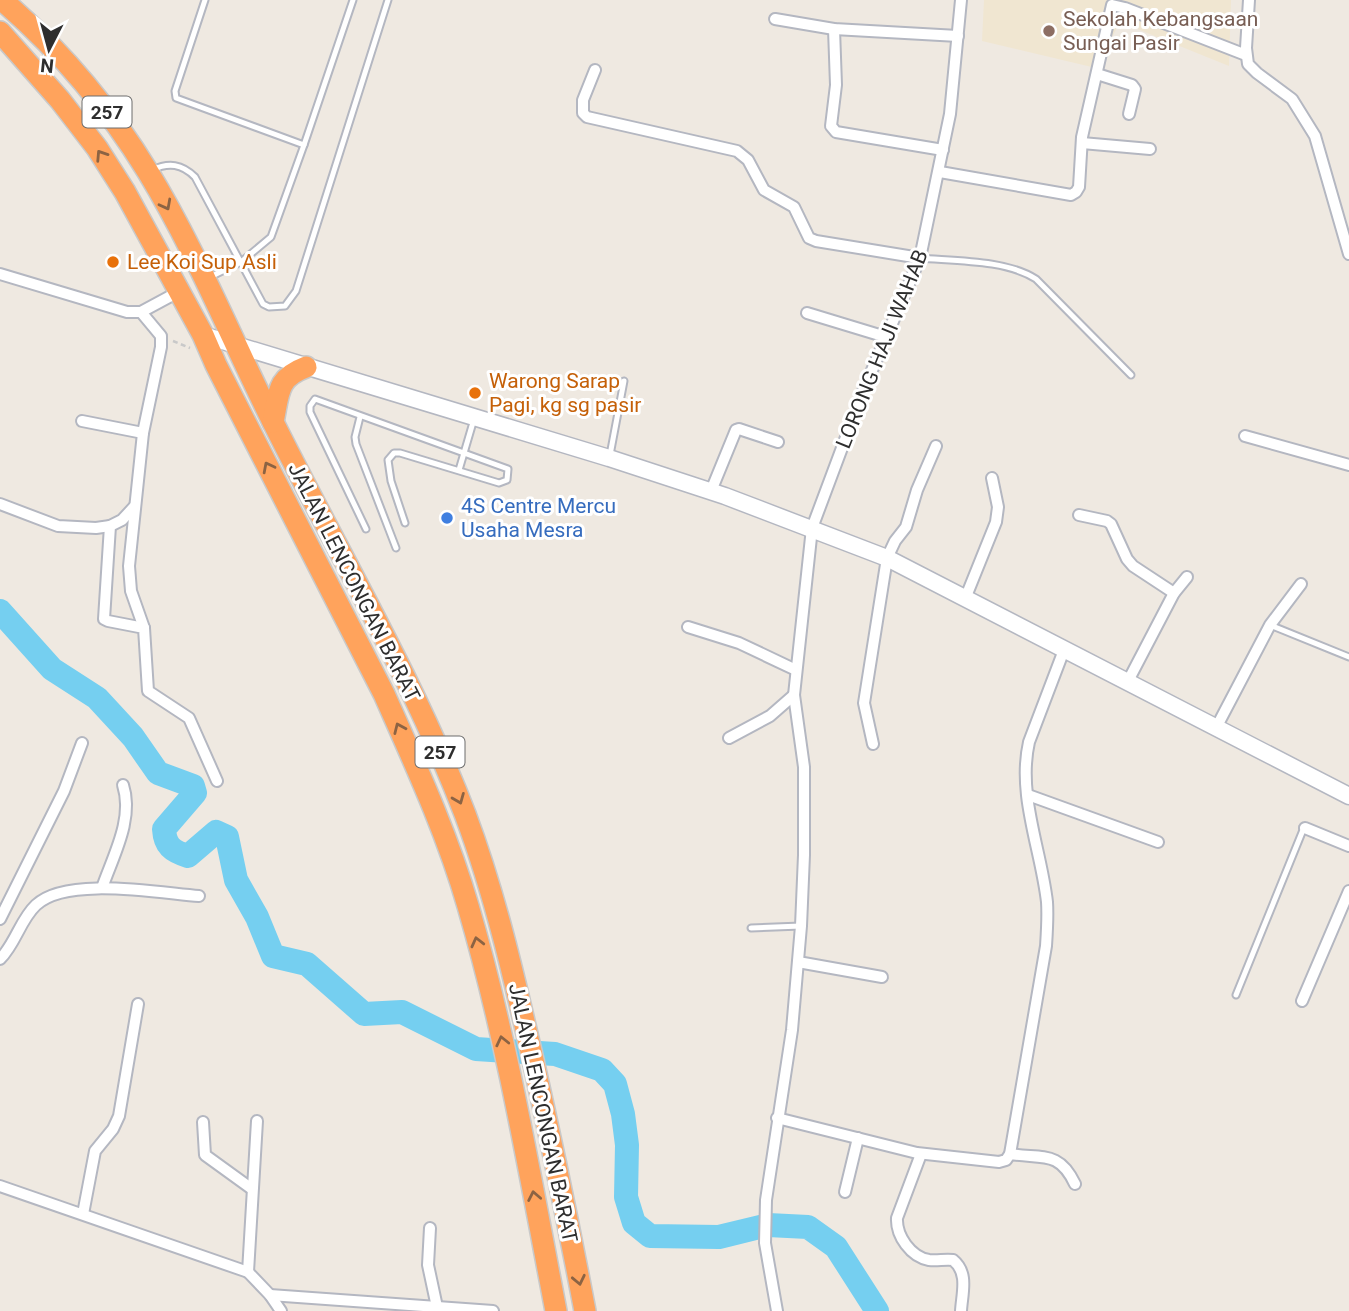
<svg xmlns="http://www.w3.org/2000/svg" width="1349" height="1311" viewBox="0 0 1349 1311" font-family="Roboto,sans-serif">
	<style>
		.education { fill: #f0e6d1 }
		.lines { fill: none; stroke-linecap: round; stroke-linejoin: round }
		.river { stroke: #75cff0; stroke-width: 24 }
		.lane-casing { stroke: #b4b7c1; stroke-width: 9 }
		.street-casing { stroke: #b4b7c1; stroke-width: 14 }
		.secondary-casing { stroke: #b4b7c1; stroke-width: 19 }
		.highway-casing { stroke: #c9c9c9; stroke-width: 24 }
		.path { stroke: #c9c9c9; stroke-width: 2.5; stroke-dasharray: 5 3.5; stroke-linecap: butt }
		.lane { stroke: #fff; stroke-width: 5 }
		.street { stroke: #fff; stroke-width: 10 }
		.secondary { stroke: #fff; stroke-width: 16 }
		.highway { stroke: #ffa35c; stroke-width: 21 }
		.oneway { stroke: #8c6343 }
		.education-dot { fill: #8d6e63; stroke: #fff; stroke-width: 2.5 }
		.food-dot { fill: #e8710a; stroke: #fff; stroke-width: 2.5 }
		.shop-dot { fill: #3f7fe0; stroke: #fff; stroke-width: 2.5 }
		.labels { text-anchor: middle; stroke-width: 6; stroke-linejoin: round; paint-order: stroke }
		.shield { fill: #fff; stroke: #6d6d6d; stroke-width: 2 }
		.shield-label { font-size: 19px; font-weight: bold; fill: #2e2e2e }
		.education-label { font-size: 21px; fill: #785e54; stroke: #fff; text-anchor: start }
		.food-label { font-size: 21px; fill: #c56008; stroke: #fff; text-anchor: start }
		.street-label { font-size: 21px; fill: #2e2e2e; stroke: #fff }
		.shop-label { font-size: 21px; fill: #366cbe; stroke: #fff; text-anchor: start }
	</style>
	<rect width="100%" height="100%" fill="#efe9e1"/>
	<!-- education -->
	<polygon class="education" points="984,0 1231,0 1229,66 1120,22 1096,68 982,41"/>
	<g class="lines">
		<!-- river -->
		<path class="river" d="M0,611l52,58 45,29 36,39 25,36 35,13 2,7 -31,36c1,17 8,22 24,27l28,-24 11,5 9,43 21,37 16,39 34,8 57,50 38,-2 74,37 79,5 47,16 13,14 8,30 4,31 -1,52 8,26 16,13 69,1 49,-12 40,2 28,20 41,64"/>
		<defs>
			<g id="lane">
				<polyline points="205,0 175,91 176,98 304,145 353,0"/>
				<path d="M152,170c17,-8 30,-6 43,7l68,127 6,3 16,-1 11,-15 92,-291"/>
				<path d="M920,258c36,3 87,2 116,21l95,96"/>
				<polyline points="208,278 241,262 271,237 304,145"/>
				<polyline points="360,417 355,437 356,444 396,548"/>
				<polyline points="610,455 624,381"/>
				<polyline points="459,470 474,419"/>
				<polyline points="366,529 310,412 310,406 315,399 508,469 507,480 499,483 400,453 394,453 388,460 391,481 405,523"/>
				<polyline points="1270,625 1349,657"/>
				<polyline points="751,928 801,926"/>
				<polyline points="1236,995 1303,830 1305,828"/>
			</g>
			<g id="street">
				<polyline points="1249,0 1246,48 1248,64 1257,73 1292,99 1315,136 1349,254"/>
				<polyline points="775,19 834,29 958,36"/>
				<polyline points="834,29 836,85 831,126 836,132 943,150"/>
				<polyline points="595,70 583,100 583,113 587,117 737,151 748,160 764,190 794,207 809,238 816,241 920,258"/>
				<polyline points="1097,74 1132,85 1135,89 1129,114"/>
				<polyline points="1082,143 1150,149"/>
				<polyline points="940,172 1071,195 1076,192 1079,187 1082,137 1112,5 1125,8 1246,55"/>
				<polyline points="0,274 127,312 141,312 180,291"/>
				<polyline points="141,312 161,336 161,347 143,433 129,566 131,591 144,628"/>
				<polyline points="807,313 886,337"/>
				<polyline points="82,421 143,433"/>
				<polyline points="1245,436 1349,465"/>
				<polyline points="711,491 736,430 739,429 778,442"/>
				<polyline points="0,504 58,526 96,528 110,526"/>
				<polyline points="134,507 122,520 110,526 104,619 108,621 144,628 148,691 189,718 217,781"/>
				<polyline points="1079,515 1107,521 1111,524 1127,559 1133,566 1174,593"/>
				<polyline points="965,599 996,522 998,507 992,478"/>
				<polyline points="688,627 739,643 796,670"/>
				<polyline points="1127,683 1174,593 1187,577"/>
				<polyline points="1216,728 1270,625 1301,584"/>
				<polyline points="729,738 770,716 794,695"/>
				<polyline points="873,744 864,703 887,558 895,541 906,527 917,490 936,446"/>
				<polyline points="1028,795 1158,842"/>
				<polyline points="1305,828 1349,846"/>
				<path d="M102,888c11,-32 32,-69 21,-103"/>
				<polyline points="0,919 64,791 82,743"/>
				<path d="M0,959c16,-16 20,-39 36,-54 30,-29 123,-12 163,-9"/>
				<polyline points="798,962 882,977"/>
				<polyline points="1302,1001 1349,891"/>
				<path d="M777,1118l140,35 82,9 7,-2 4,-6 36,-208c1,-15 2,-29 1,-44 -6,-53 -30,-107 -18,-160l35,-92"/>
				<polyline points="203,1122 205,1155 252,1189"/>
				<path d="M921,1154l-24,64c-1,18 14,39 32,42 8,1 16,-1 24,0 16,13 9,33 8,51"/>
				<path d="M1010,1154c32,5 49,-4 65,30"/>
				<polyline points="0,1186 248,1272 270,1295 281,1311"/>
				<polyline points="845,1192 858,1138"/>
				<polyline points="83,1214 95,1151 113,1129 119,1116 138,1004"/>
				<polyline points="430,1228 428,1265 437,1307"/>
				<polyline points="248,1272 257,1121"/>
				<polyline points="270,1295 493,1311"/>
				<polyline points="777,1311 765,1243 766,1200 792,1030 801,926 804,855 804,767 794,695 812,528 864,389 920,258 950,114 961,0"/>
			</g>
			<polyline id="secondary" points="203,335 609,458 725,496 887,558 1349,796"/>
			<g id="highway">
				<path d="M2,0c56,48 107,108 146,172 48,79 83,166 124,248 65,131 141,258 193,394 30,80 49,163 68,246 19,84 36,167 52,251"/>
				<path d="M0,32l60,68 37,48 28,44 78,143 13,30 168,329c31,70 63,139 84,212 39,133 62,270 88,405"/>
				<path d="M273,422c6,-28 3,-44 33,-55"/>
			</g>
		</defs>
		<!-- lane casing -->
		<use href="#lane" class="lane-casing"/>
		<!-- street casing -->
		<use href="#street" class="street-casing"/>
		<!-- secondary casing -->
		<use href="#secondary" class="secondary-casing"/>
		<!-- highway casing -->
		<use href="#highway" class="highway-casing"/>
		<!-- path -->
		<polyline class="path" points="173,341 190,348"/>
		<!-- lane -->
		<use href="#lane" class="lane"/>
		<!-- street -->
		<use href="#street" class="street"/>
		<!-- secondary -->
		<use href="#secondary" class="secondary"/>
		<!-- highway -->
		<use href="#highway" class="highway"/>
	</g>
	<!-- one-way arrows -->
	<defs><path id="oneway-chevron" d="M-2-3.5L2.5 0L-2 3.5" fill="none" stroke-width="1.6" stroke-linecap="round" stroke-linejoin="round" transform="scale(1.75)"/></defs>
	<g class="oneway">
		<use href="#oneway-chevron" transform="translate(101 155) rotate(-123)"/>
		<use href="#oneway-chevron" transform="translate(166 205) rotate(62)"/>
		<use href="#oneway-chevron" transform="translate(268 467) rotate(-117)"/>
		<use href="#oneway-chevron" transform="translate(399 728) rotate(-114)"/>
		<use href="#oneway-chevron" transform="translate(459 799) rotate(68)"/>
		<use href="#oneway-chevron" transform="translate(477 942) rotate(-104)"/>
		<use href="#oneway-chevron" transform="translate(502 1041) rotate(-103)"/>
		<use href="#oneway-chevron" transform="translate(534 1196) rotate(-101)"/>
		<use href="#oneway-chevron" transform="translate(579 1280) rotate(78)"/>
	</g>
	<!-- markers -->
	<circle class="education-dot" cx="1049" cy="31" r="7"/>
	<g class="food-dot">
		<circle cx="113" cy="262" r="7"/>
		<circle cx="475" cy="393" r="7"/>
	</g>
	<circle class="shop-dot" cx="447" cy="518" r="7"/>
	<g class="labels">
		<!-- shield labels -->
		<g class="shield">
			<rect x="82.5" y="96.5" width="49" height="31" rx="5"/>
			<rect x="415.5" y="736.5" width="49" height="31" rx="5"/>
		</g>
		<g class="shield-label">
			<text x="107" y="119">257</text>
			<text x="440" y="759">257</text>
		</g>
		<!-- education labels -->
		<g class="education-label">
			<text x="1063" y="26">Sekolah Kebangsaan<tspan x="1063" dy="24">Sungai Pasir</tspan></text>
		</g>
		<!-- food labels -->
		<g class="food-label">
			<text x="127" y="269">Lee Koi Sup Asli</text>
			<text x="489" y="388">Warong Sarap<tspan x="489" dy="24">Pagi, kg sg pasir</tspan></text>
		</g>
		<!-- street labels -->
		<g class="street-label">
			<text transform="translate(882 349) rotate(-68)" y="7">LORONG HAJI WAHAB</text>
			<text transform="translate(354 582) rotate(63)" y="7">JALAN LENCONGAN BARAT</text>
			<text transform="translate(543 1113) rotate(78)" y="7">JALAN LENCONGAN BARAT</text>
		</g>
		<!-- shop labels -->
		<g class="shop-label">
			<text x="461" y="513">4S Centre Mercu<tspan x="461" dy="24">Usaha Mesra</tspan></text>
		</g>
	</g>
	<!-- north arrow -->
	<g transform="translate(49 49) rotate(186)" stroke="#ffffff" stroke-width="5" paint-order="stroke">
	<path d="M0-5L12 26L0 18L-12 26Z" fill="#2e2e2e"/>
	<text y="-10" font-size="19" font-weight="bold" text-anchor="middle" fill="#2e2e2e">N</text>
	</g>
</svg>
